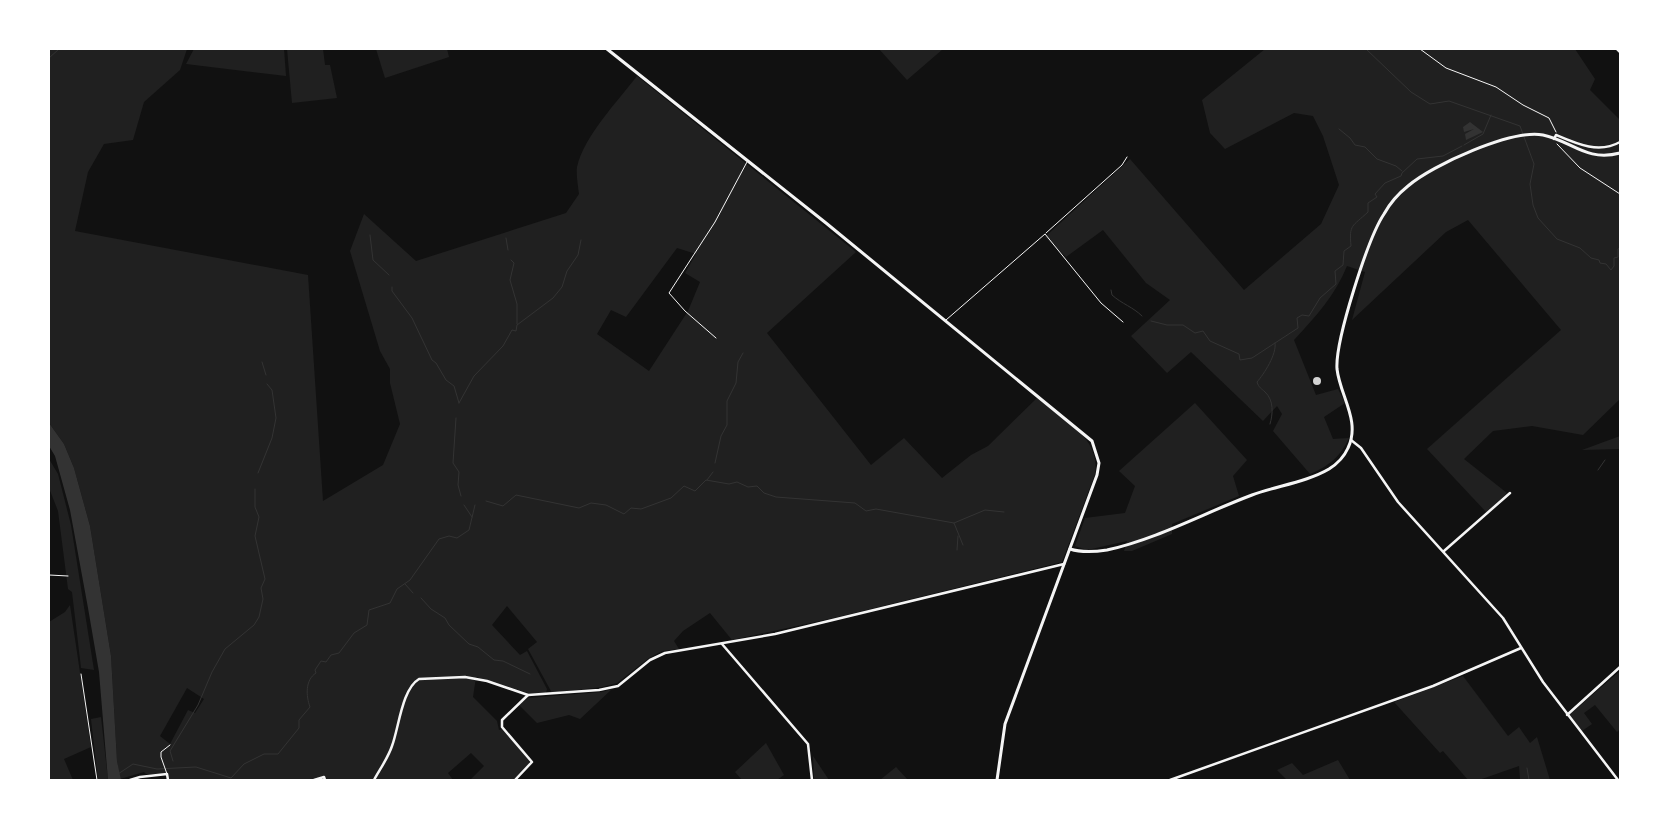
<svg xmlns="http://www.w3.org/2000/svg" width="1669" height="829" viewBox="0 0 1669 829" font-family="Helvetica,sans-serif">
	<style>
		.green { fill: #202020; fill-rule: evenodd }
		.water { fill: #333 }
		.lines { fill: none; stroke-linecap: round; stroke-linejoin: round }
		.stream { stroke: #333; stroke-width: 1 }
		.building { fill: #d3d3d3 }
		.path { stroke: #f5f5f5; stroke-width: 1 }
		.service { stroke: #f5f5f5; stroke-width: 1 }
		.minor { stroke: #f5f5f5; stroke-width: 2.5 }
		.tertiary { stroke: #f5f5f5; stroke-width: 3 }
	</style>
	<rect width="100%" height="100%" fill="#111"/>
	<!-- green -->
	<g class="green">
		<path d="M49,49h138l-7,21 -36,32 -11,38 -29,4 -16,28 -13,59 233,44 15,226 60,-36 17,-41 -10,-41v-14l-10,-18 -30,-100 14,-37 52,47 150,-48 13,-19c-1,-8 -3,-19 -2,-27 7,-31 41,-66 60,-91l219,176 -89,81 104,132 33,-27 38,40 29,-23 17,-9 49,-48c25,21 64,39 58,76l-33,88 -224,55 -106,23 -22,-27 -27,18 -9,10 5,8 -17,2 -13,7 -32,25 -15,4 -50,6 -24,-44 9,-7 -30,-36 -15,19 28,30 7,-4 20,38 -1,4h-18l-52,-16 -3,20 24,24 2,9 3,-1 27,30v6l-15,15h-44l14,-14 -13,-13 -23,20 5,7h-284l-2,-6h-21l-2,-2 -24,7 -3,-18 -6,-105 -21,-130 -16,-58 -10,-24 -15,-21zM677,248l19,6 -11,19 15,9 -12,29 -39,60 -52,-37 14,-24 15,7zM187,688l17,11 -9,14 -7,-3 -18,34 -10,-8z"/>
		<polygon points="194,49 284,49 286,76 186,64"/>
		<polygon points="287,49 323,49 325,65 330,65 337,98 292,103"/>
		<polygon points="376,49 447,49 449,57 385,78"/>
		<polygon points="879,49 943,49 907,80"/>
		<path d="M1265,49h310l20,30 -5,11 30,30v279l-37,36 -51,-9 -39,5 -29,28 43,34 -20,20 -60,-64 134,-119 -93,-110 -22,12 -94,88 13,-48 -18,-6c-12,30 -31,50 -53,74l22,55 22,-6 7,14 -21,14 9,22 16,-1c-9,19 -20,28 -39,36l-37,-43 9,-17 -5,-8 -14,15 -72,-69 -24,21 -36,-37 39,-36 -24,-17 -43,-53 -37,27 -21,-20 85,-78 114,131 77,-66 18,-39 -16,-49 -10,-20 -19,-3 -69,36 -15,-16 -8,-33z"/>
		<polygon points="1195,403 1247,460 1233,476 1239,496 1172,524 1172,534 1132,551 1124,551 1127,541 1087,550 1075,546 1085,518 1125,513 1135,486 1119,471"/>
		<polygon points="1620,436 1620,449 1582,450"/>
		<polygon points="49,459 58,474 71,525 94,670 81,668 72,592 68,589 58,511 49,488"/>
		<polygon points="70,605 91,747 64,759 73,780 49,780 49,622 65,612"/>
		<polygon points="1620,671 1620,729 1617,732 1595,705 1584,713 1592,724 1582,731 1569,715"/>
		<polygon points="1463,676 1508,736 1519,727 1530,743 1537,737 1550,780 1518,780 1520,779 1519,766 1479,780 1468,780 1443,751 1440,753 1394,702"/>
		<polygon points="612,689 580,719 569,715 537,723 519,705 528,698 602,692"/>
		<polygon points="101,717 108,780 98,780 91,719"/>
		<polygon points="766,743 784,775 777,780 742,780 735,772"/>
		<polygon points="813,756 829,780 814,780"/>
		<polygon points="1338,760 1350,780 1287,780 1277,770 1292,763 1303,775"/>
		<polygon points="896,767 908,780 880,780"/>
	</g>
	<!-- water -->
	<g class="water">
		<polygon points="1470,122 1483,132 1466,140 1465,134 1474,129 1464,132 1463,127"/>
		<polygon points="49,423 64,444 74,468 90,526 111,656 117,761 121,780 108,780 99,672 88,608 70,510 55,456 49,446"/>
	</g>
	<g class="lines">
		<!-- stream -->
		<g class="stream">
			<polyline points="1366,49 1411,92 1430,104 1449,101 1520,126 1534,164 1530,184 1533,205 1538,218 1557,239 1580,248 1591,258 1599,260 1600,263 1606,264 1611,270 1614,266 1614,258 1618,257 1618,249 1620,248"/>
			<polyline points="49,58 59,49"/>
			<polyline points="1339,129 1350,138 1355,145 1365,147 1377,159 1396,166 1402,171"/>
			<polyline points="1464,145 1483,134 1491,115"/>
			<polyline points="370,235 373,260 389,275"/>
			<polyline points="506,238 508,250"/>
			<polyline points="511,260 514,263 510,280 517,304 517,324"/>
			<polyline points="392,287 392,291 412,318 432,360 436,363 446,380 454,386 459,403"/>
			<path d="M1111,290l1,5c10,9 21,12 30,21"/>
			<path d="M1151,321l16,4h16l12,8 8,-2 7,10 29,13 1,6 12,-2 46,-30 -1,-10 5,-3 7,1 11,-18 16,-14 -1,-13 8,-6 1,-14 7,-5c-2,-22 1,-19 17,-34v-9l9,-6 -2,-3 10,-11 16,-7 1,-3 15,-14 26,-3 19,-10"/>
			<polyline points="262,362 266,375"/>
			<polyline points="459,403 474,376 503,346 512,330 516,331 517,325 553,298 562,287 567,271 578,255 581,240"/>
			<polyline points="456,418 453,463 459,472 458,485 461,496"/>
			<path d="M1270,424c3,-10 4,-24 -5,-32 -4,-4 -6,-4 -8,-10 7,-8 20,-28 18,-39"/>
			<polyline points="715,463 721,436 727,425 727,401 736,383 738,362 743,353"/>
			<polyline points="1598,470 1605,460"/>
			<polyline points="258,473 272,438 276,418 272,390 267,384"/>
			<polyline points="707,480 713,472"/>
			<polyline points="486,501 503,506 516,495 579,508 591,503 606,505 624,514 631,508 641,509 671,498 684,486 695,491 706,480 729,484 737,482 748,487 757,486 764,493 776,497 855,503 866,511 876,509 954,523 963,545"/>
			<polyline points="464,505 472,517"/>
			<polyline points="954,523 985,510 1004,512"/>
			<polyline points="957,550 958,536"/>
			<polyline points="405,584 413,593"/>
			<polyline points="421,598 431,609 445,618 449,625 469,644 478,647 494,660 503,661 530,674"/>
			<polyline points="173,761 170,751 198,705 212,672 225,649 254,625 259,617 263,599 261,588 265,579 255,536 259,517 255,507 255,489"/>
			<polyline points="1527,768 1529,780"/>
			<path d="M118,774l15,-10 24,5 39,-2 35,11 13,-14 20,-10h14l21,-26v-8l11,-13c-4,-11 -5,-27 6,-34l-1,-3 6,-9 5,1 5,-7 8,-2 15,-20 13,-8 2,-15 21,-7 7,-14 13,-9 29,-41 10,-3 8,2 12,-8 6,-25"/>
		</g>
	</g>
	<!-- building -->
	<circle class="building" cx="1317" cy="381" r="4"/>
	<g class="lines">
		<!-- path -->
		<g class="path">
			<polyline points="1420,49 1446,68 1496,87 1523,105 1549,118 1556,132"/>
			<polyline points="1557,144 1580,168 1620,194"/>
		</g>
		<!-- service -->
		<g class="service">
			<polyline points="1046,233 1122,165 1127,157"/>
			<polyline points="946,320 1045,234 1101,303 1123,322"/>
			<polyline points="716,338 685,311 669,293 715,222 747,162"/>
			<polyline points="49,575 68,576"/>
			<polyline points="81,674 97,780"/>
			<polyline points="167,774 161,757 161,752 170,745"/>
		</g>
		<!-- minor -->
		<g class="minor">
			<polyline points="1617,49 1620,52"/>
			<path d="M1554,139l2,-4c21,9 43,19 64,7"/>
			<polyline points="1351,440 1361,448 1398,502 1503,618 1543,682 1618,780"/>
			<polyline points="1444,551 1510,493"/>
			<polyline points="722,644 808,744 812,780"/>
			<polyline points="1567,715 1620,667"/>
			<polyline points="130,780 140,777 167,774 168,780"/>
			<polyline points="314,780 324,777 325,780"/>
			<path d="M374,780c6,-11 14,-22 18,-34 7,-19 10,-57 27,-67l46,-2 22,4 41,14 71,-5 19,-4 32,-26 15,-7 110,-19 289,-70"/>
			<polyline points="515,780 532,762 502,727 502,720 528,695"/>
			<polyline points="1170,780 1433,686 1521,648"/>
		</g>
		<!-- tertiary -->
		<g class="tertiary">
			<polyline points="607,49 826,223 1092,441 1099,463 1097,475 1005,724 997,780"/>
			<path d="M1070,549c12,4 24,3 37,1 50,-11 97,-37 145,-55 24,-9 55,-13 77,-26 8,-5 15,-12 19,-21 13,-27 -8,-52 -11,-79 -2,-28 31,-131 47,-155 6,-11 14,-20 24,-28 24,-21 104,-57 135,-51 29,6 43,27 77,18"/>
		</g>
	</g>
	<!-- border -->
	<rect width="1669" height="829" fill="none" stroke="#ffffff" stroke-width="100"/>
</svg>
